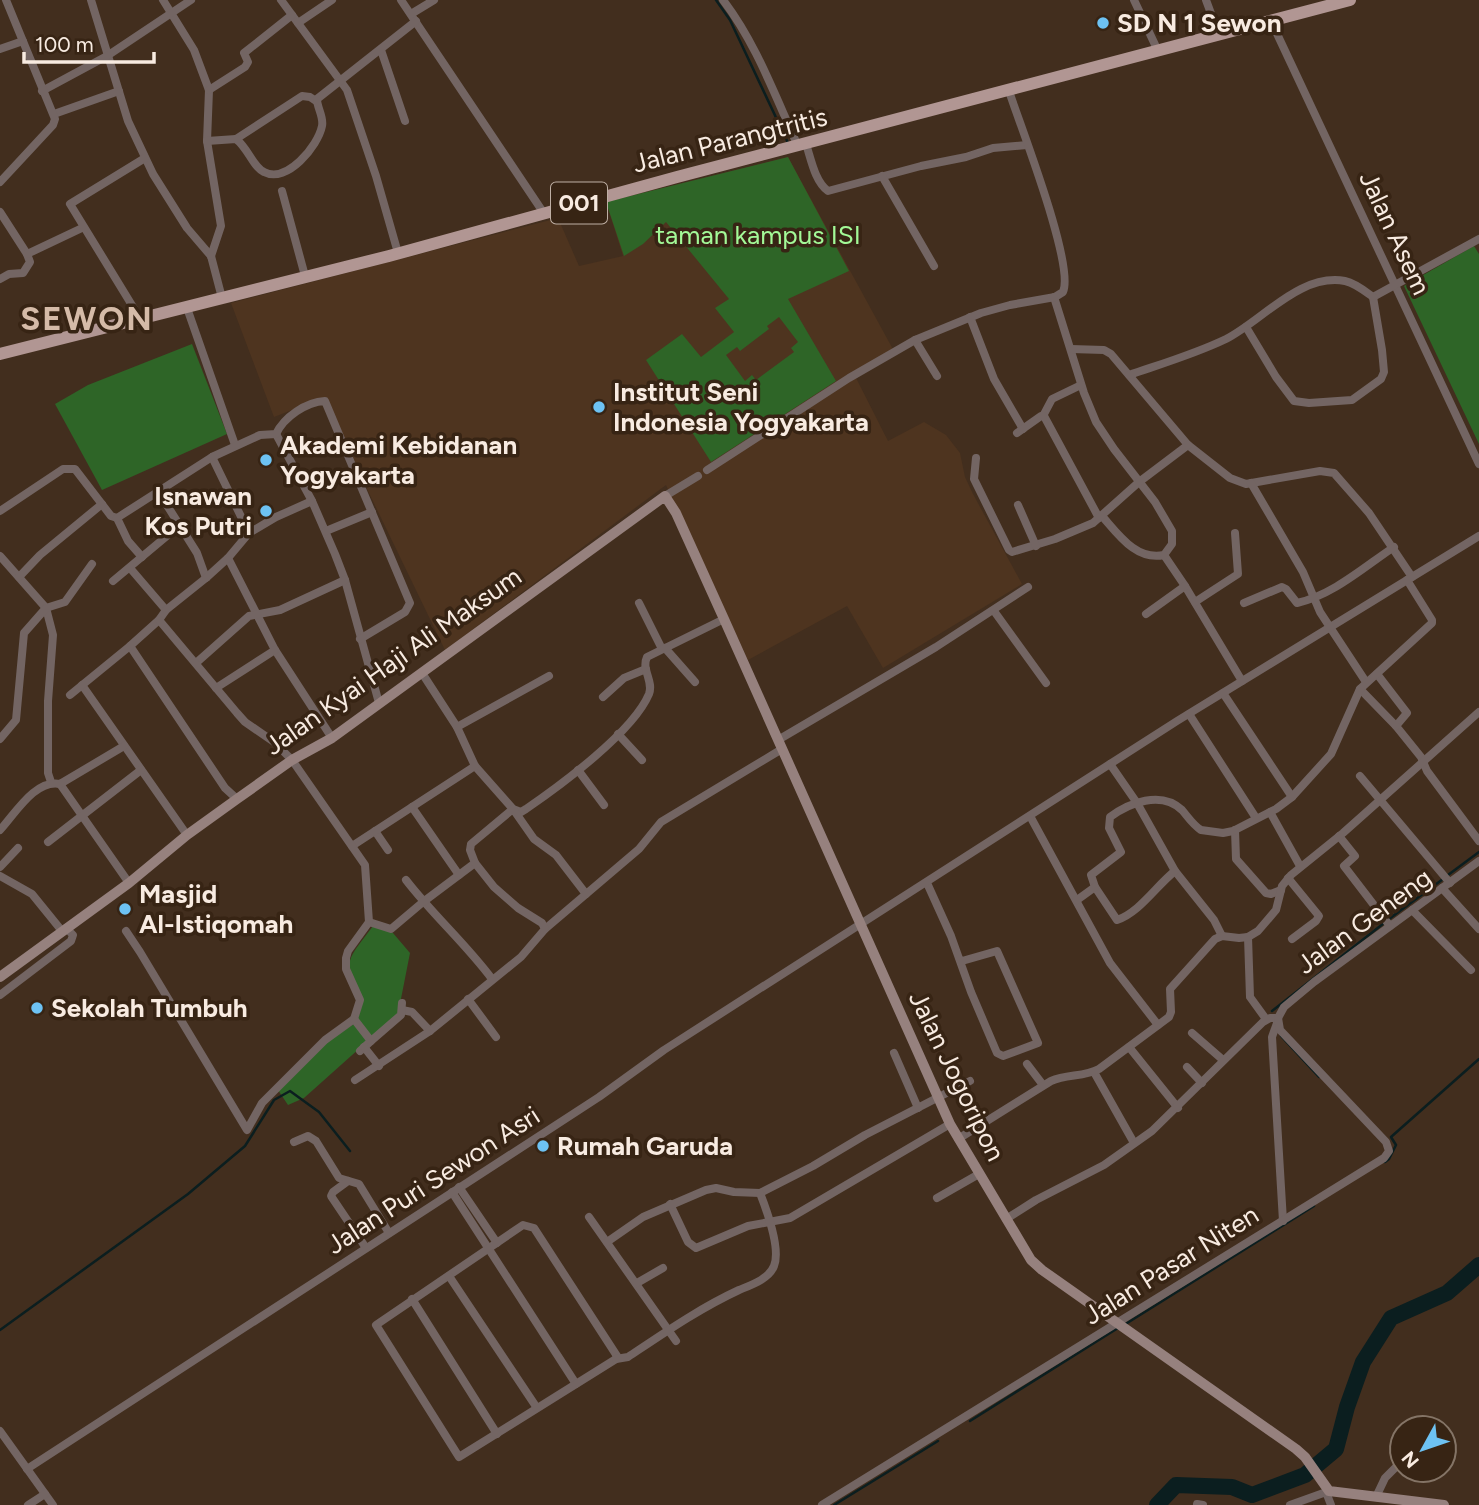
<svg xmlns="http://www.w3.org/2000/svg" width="1479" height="1505" viewBox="0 0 1479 1505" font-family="Figtree,sans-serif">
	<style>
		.built { fill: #4e341f }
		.green { fill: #2e6527; fill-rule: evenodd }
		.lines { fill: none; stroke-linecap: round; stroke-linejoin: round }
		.stream { stroke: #0b1e1f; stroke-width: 2.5 }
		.river { stroke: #0b1e1f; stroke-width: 16 }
		.street { stroke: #736563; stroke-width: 8 }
		.secondary { stroke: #96817e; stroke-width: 10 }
		.primary { stroke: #b19693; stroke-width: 12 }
		.poi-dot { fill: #6dc2f3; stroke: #372414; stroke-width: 2.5 }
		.labels { text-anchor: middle; stroke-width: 7; stroke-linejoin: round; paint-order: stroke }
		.shield { fill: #372414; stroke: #beafa4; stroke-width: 2 }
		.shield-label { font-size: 24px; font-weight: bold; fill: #f8ebe1 }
		.poi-label { font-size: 26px; font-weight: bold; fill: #f8ebe1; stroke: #372414; text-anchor: start }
		.street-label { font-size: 26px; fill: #f8ebe1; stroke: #372414 }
		.park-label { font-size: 26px; fill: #a3f997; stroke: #372414 }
		.district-label { font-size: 33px; font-weight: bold; letter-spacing: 2px; fill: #d5bba8; stroke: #372414 }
	</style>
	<rect width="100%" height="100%" fill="#422e1e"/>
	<!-- built -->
	<polygon class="built" points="788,157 895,353 855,376 888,441 924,422 946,435 960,453 965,477 973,494 1022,584 883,668 847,606 748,660 666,485 445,650 323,398 274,417 231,303 558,218 579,266 623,256 606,202"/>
	<!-- green -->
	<g class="green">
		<path d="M788,157l61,114 -61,28 48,82 -125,81 -65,-102 36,-26 19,23 33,-25 -19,-24 14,-9 -63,-77 -23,22 -19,12 -18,-54zM779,317l19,25 -7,6 3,4 -38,28 -4,-5 -7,6 -19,-26 11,-8 3,4 29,-22 -2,-3z"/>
		<polygon points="1474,246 1479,254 1479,444 1404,286"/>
		<polygon points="192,344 227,434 102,490 55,404 88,385"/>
		<path d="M373,926l20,7 17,20 -12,61 -94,84 -16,7 -10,-15 48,-48 31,-20 6,-21c-21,-43 -17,-38 10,-75z"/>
	</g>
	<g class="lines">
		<!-- stream -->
		<g class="stream">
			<polyline points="716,0 730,20 789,145"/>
			<polyline points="1448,875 1479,852"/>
			<polyline points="1389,919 1443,879"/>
			<polyline points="1272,1011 1384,923"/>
			<polyline points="1281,1036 1319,1077"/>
			<polyline points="1385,1162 1389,1159 1396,1145 1391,1137 1479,1059"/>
			<polyline points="1124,1325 1314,1206"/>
			<polyline points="0,1330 188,1194 245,1146 274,1100 290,1091 319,1112 350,1151"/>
			<polyline points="970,1421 1118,1328"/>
			<polyline points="834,1505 938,1441"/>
		</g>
		<!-- river -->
		<polyline class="river" points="1157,1505 1176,1485 1232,1487 1252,1495 1305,1475 1336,1449 1347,1407 1363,1362 1391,1318 1447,1293 1479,1265"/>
		<!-- street -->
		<g class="street">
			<polyline points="91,0 128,121 153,174 187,228 211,256 222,298"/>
			<polyline points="163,0 194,50 209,90 207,141 221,226 211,256"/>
			<polyline points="281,0 347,90 376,176 398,253"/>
			<polyline points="401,0 543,212"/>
			<path d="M723,0c33,43 52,96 75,146"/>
			<polyline points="1134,0 1158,51"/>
			<polyline points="1206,0 1219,35"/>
			<polyline points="411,14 434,0"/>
			<polyline points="1271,21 1479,464"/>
			<polyline points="298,23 332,0"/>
			<polyline points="0,49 23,41"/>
			<polyline points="381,50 405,121"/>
			<polyline points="209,90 245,67 248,62 244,53 292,15"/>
			<polyline points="42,91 107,56 191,0"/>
			<polyline points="54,114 119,91"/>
			<polyline points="236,139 302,96 310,97 316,101"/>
			<path d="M207,141l29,-2c12,9 17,28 28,33 23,12 54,-26 58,-46 2,-9 -5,-18 -5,-27l99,-78"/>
			<path d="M806,144c5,15 9,38 22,47l93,-25 45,-9 27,-9 34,-3"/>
			<polyline points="882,176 934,266"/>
			<polyline points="0,182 53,125 55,119 6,0"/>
			<polyline points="282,191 305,276"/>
			<polyline points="0,212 27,254 30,262 23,273 9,274 0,279"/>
			<polyline points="27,254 82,228"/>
			<path d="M1054,297l30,96 12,29 18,27 41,53 17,29v13l-8,11c-28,6 -46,-21 -62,-39"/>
			<polyline points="1373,297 1479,239"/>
			<polyline points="187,308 235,445"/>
			<polyline points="970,317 994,379 1023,429"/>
			<polyline points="141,320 70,204 145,158"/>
			<polyline points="1246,327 1276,377 1294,401 1309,403 1352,400 1381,379 1384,372 1382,350 1373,297"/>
			<polyline points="915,340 937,376"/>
			<polyline points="1071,349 1104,350 1111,354 1188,445 1230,478 1246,484 1320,471 1334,473 1369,513 1412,577"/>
			<path d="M1129,375c32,-11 66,-21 97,-36 37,-19 74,-66 119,-58 10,2 20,10 28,16"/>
			<polyline points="1043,416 1052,399 1081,385"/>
			<polyline points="1017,433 1041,416 1044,416 1099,518"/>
			<polyline points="276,434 312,501 335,554 345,580 379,703"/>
			<polyline points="212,457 249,533"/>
			<polyline points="976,458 974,479 1009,550 1012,552 1055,539 1093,523 1139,482 1188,445"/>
			<path d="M707,470l142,-92 66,-38 66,-27 29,-8 45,-8 8,-5c12,-27 -43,-167 -54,-201"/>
			<polyline points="1251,483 1303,572 1320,612 1366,682"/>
			<polyline points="158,491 197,553 206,578"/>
			<polyline points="665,496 698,476"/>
			<polyline points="1018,505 1036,546"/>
			<polyline points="0,511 63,469 75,469 111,516 117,518 128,541 142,557"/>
			<path d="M117,518l95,-61 48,-22 16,-1c8,-17 30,-32 49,-33l85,202 -5,9 -45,27"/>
			<polyline points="326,531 372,512"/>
			<polyline points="1164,555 1185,586 1242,681"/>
			<polyline points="0,556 46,608 53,635 48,701 48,773 51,782"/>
			<polyline points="228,558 275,650 332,738"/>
			<polyline points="130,568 166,610"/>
			<polyline points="19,577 40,555 102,504"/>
			<polyline points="113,581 180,525"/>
			<polyline points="1195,602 1238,574 1235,533"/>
			<polyline points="639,603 662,649"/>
			<path d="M1244,603l38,-16 4,2 11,14c36,-8 67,-36 97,-56"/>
			<polyline points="994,611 1046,683"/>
			<polyline points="1146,614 1185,586"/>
			<polyline points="130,646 225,788 237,799"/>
			<polyline points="665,648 695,682"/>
			<polyline points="196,663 249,616 280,610 345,580"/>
			<polyline points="1377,674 1407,713 1396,726 1421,757 1427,771 1479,841"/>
			<polyline points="82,685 187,835"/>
			<polyline points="216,688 275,650"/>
			<polyline points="1360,689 1396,726"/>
			<polyline points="1223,693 1292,797"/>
			<polyline points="70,695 130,646 159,620 166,610 206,578 228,558 249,533 276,517 312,501"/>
			<polyline points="603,697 624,678 646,669"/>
			<polyline points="1189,714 1256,818"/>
			<polyline points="457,727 549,676"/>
			<polyline points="618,734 642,760"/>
			<polyline points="0,739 16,720 24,633 46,608 65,602 92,564"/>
			<polyline points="778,740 936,647 1028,587"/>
			<polyline points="1110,764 1137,803 1175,871 1214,920 1222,936"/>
			<path d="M475,766l38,43 8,3 5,-3c35,-24 107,-77 123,-115 5,-13 -8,-24 -2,-37l77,-38"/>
			<polyline points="578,770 604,805"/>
			<polyline points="1360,776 1450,883"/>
			<polyline points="60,784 129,883"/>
			<polyline points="412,807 459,875"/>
			<polyline points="1270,812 1300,866"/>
			<polyline points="1030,816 1110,963 1158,1025"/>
			<path d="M0,830c15,-16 35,-51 60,-46l64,-38"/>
			<polyline points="1235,830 1236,859 1266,893 1271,894 1281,890"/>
			<polyline points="375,831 388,850"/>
			<polyline points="1339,836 1355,856 1344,866 1390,926"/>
			<polyline points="48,842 141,770"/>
			<polyline points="352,846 475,766 457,727 422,673"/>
			<polyline points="0,867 18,848"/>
			<path d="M1175,871c-19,15 -35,41 -58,49l-22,-33 -4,-12 30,-23 -12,-24 1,-11c19,-14 51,-27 72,-7 6,7 11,15 19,20l22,3 10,-2 43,-22 16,-12 39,-43 29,-65 72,-66v-3l-25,-40"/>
			<polyline points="0,876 32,894 62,931"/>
			<polyline points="1288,878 1319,916 1316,921 1292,939"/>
			<path d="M406,880c27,35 60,64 86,99"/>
			<polyline points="927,883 951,936 971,992 997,1053 1003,1056 1038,1043 997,951 962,961"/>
			<polyline points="1442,888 1479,929"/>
			<polyline points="1077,900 1095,887"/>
			<polyline points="1412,910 1471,970"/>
			<polyline points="369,922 391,929 423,902 475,863 470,850 471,844 513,809 534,839 556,855 586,894"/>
			<polyline points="545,929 639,849 661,822 782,749"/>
			<polyline points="126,931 140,952 247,1130 262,1103 325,1040 354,1019 360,1000 346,969 346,958 348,951 369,922 365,865 292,760 274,742 245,722 237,713 159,620"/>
			<polyline points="1248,937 1250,997 1266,1019"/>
			<polyline points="0,995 71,941 73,935 66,928"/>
			<polyline points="468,999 496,1037"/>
			<polyline points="402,1010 412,1012 430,1031"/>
			<polyline points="1278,1018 1284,1007 1314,982 1479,861"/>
			<polyline points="354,1019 371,1041 360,1051"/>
			<polyline points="1277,1023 1272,1037 1283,1221"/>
			<polyline points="1192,1033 1223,1060"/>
			<polyline points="371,1041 401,1015 402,1003"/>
			<polyline points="364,1047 379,1066"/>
			<polyline points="1129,1047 1178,1108"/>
			<polyline points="894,1053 918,1108"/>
			<polyline points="1027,1064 1043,1085"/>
			<polyline points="1187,1067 1202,1083"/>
			<polyline points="1094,1072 1134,1143"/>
			<polyline points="355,1080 430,1031 521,957 545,929 542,923 518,908 494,887 475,863"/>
			<path d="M958,1139l93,-58c16,-7 33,-4 48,-12l70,-52 2,-5 -1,-23 45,-50 7,-3 17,2 9,-1 10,-6 18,-21 6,-24 9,-11 52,-42 136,-121"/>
			<polyline points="294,1142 308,1136 316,1141 339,1178 359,1184 389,1233"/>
			<polyline points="348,1181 333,1192 331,1196 366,1248"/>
			<polyline points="459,1187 497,1243"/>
			<polyline points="452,1192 576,1384"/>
			<polyline points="937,1198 979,1174"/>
			<polyline points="670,1204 688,1242 696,1248 748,1226 790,1218 950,1124"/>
			<polyline points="589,1217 676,1341"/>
			<polyline points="1006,1219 1036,1200 1104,1165 1152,1131 1263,1022 1270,1018 1278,1018"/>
			<polygon points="523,1225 534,1228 617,1356 616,1359 459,1457 376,1325"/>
			<polyline points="607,1242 643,1217 706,1190 716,1188 734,1192 760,1193 813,1166 865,1135 970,1081"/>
			<polyline points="449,1276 537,1408"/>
			<polyline points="637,1283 663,1268"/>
			<polyline points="412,1299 497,1434"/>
			<path d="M616,1359l12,-2c36,-24 72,-49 111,-67 12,-5 30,-11 35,-24 7,-17 -7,-55 -14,-73"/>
			<polyline points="1415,1425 1415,1428"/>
			<polyline points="0,1431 53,1505"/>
			<polyline points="27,1469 599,1097 664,1050 1177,721 1479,536"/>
			<polyline points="1326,1492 1331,1505"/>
			<polyline points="1376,1497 1385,1478 1402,1461"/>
			<polyline points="1197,1504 1203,1505"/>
			<polyline points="28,1505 45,1494"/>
			<polyline points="822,1505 1384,1158 1389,1151 1386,1142 1280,1030 1278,1018"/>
			<polyline points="1290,1505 1329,1491"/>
		</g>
		<!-- secondary -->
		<polyline class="secondary" points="0,977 129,883 187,835 237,799 292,760 332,738 665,496 676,513 724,619 950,1124 1031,1260 1042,1270 1296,1449 1305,1457 1329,1491 1444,1505"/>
		<!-- primary -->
		<polyline class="primary" points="0,354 389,256 677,177 1350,0"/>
	</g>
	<!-- markers -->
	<g class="poi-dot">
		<circle cx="1103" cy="23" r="7"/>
		<circle cx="599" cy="407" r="7"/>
		<circle cx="266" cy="460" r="7"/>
		<circle cx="266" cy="511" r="7"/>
		<circle cx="125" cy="909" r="7"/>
		<circle cx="37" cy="1008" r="7"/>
		<circle cx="543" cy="1146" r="7"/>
	</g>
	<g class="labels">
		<!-- shield labels -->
		<rect class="shield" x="551" y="182.5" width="56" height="41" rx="5"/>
		<g class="shield-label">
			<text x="579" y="211">001</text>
		</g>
		<!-- poi labels -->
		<g class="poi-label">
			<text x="1117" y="32">SD N 1 Sewon</text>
			<text x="613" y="401">Institut Seni<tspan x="613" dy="30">Indonesia Yogyakarta</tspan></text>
			<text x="280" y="454">Akademi Kebidanan<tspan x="280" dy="30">Yogyakarta</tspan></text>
			<text x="252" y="505" text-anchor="end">Isnawan<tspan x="252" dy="30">Kos Putri</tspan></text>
			<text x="139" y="903">Masjid<tspan x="139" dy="30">Al-Istiqomah</tspan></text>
			<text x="51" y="1017">Sekolah Tumbuh</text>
			<text x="557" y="1155">Rumah Garuda</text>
		</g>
		<!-- street labels -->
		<g class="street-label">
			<text transform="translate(730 140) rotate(-14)" y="9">Jalan Parangtritis</text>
			<text transform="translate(1395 233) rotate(65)" y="9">Jalan Asem</text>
			<text transform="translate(393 661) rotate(-35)" y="9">Jalan Kyai Haji Ali Maksum</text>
			<text transform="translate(1364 921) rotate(-36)" y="9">Jalan Geneng</text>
			<text transform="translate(957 1076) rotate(64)" y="9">Jalan Jogoripon</text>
			<text transform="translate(433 1180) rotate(-33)" y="9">Jalan Puri Sewon Asri</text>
			<text transform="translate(1171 1265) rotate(-32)" y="9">Jalan Pasar Niten</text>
		</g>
		<!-- park labels -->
		<g class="park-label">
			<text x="758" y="244">taman kampus ISI</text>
		</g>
		<!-- district labels -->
		<g class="district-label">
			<text x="87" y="330">SEWON</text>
		</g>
	</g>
	<!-- north arrow -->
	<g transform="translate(1423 1449) rotate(230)"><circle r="33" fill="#372414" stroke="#847466" stroke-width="2"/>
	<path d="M0-5L12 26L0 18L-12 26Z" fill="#6dc2f3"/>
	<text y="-10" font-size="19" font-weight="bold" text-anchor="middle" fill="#f8ebe1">N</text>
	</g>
	<!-- scale -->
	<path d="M24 52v10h130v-10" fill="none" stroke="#f8ebe1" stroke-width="3.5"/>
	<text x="35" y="52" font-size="21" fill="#f8ebe1" stroke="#372414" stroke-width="5" paint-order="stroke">100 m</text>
</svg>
